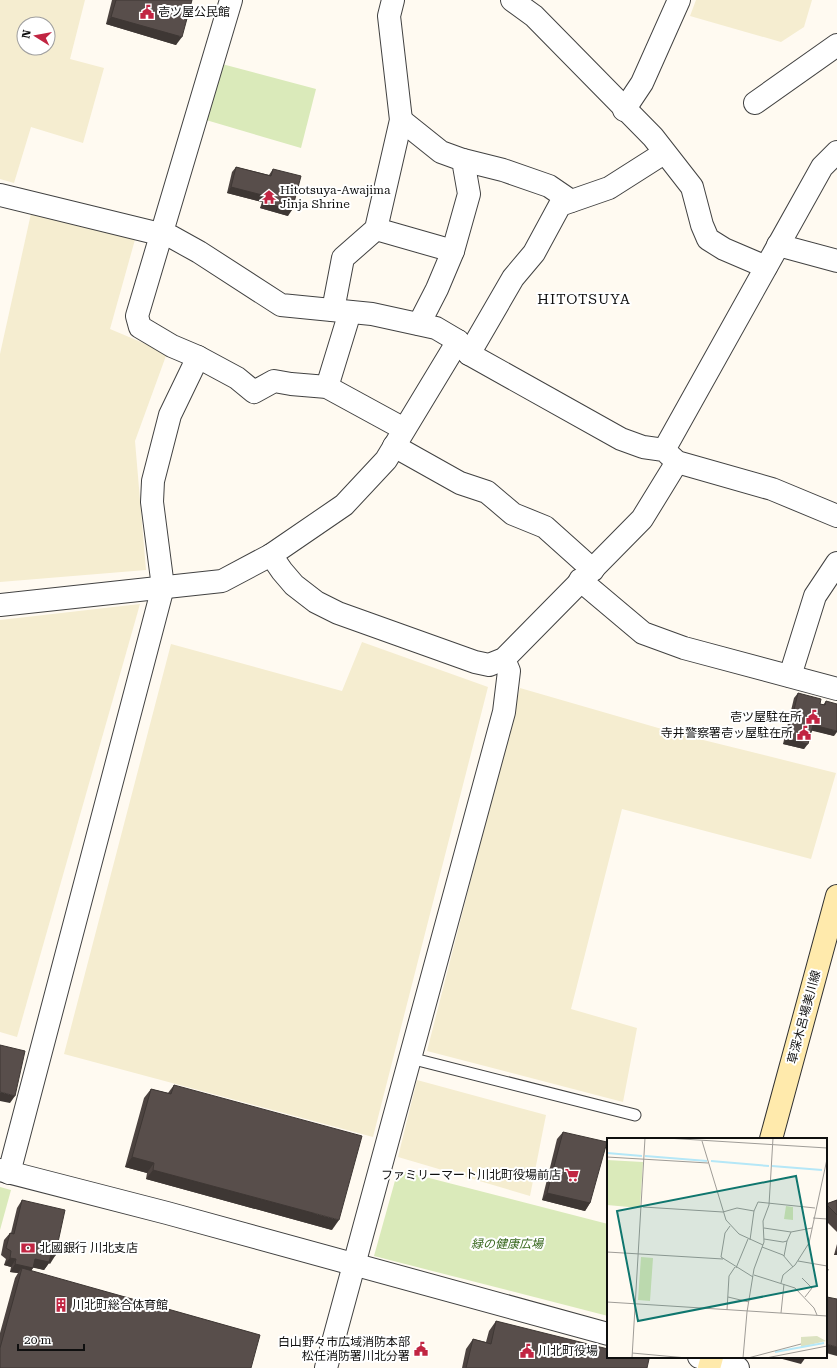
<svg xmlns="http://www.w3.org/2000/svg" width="837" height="1368" viewBox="0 0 837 1368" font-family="'Roboto Serif','Noto Sans JP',serif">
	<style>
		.farmland { fill: #f5edd0; fill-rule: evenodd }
		.green { fill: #daeaba }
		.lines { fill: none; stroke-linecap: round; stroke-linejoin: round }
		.service-casing { stroke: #424242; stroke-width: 13 }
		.minor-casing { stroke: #424242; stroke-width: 24 }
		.tertiary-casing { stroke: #424242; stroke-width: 24 }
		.secondary-casing { stroke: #313131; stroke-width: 24 }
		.service { stroke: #fff; stroke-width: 11 }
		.minor { stroke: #fff; stroke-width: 22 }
		.tertiary { stroke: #fff; stroke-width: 22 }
		.secondary { stroke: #ffeaac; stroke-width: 22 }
		.wall { fill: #4c4340 }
		.shaded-wall { fill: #3e3734 }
		.building { fill: #584e4b; stroke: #3e3734 }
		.labels { text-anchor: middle; stroke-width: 4; stroke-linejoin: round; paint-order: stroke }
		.poi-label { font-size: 12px; fill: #0f0f0f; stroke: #fff; text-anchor: start }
		.street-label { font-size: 12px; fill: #0f0f0f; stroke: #fff }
		.park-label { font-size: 12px; font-style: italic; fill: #38681e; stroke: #fff }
		.quarter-label { font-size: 14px; letter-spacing: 1px; fill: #0f0f0f; stroke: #fff }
		.inset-river { fill: none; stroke: #b5e7f7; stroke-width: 2 }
		.inset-road { fill: none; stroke: #9f9c97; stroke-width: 1 }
		.view { fill: #0f766e; fill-opacity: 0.15; stroke: #0f766e; stroke-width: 2 }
		.inset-edge { fill: none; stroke: #0f0f0f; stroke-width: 2 }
	</style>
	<rect width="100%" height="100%" fill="#fffaf1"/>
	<!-- farmland -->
	<g class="farmland">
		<path d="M0,0h85l-15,59 34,9 -21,75 -52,-16 -17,56 -14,-4zM24,24h24v24h-24z"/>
		<polygon points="696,0 812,0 804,27 781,42 690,16"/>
		<polygon points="32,209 136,236 110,329 167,353 135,441 146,570 0,582 0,354"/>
		<polygon points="140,604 17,1037 0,1032 0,620"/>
		<polygon points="362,642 488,687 373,1137 64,1054 171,644 342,691"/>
		<polygon points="520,688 679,734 836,773 811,859 622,809 571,1009 637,1028 623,1102 427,1051"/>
		<polygon points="417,1080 546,1115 530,1196 398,1157"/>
	</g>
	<!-- green -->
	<g class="green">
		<polygon points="222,64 316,89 301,148 206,120"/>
		<polygon points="398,1170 608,1224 608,1316 374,1256"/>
		<polygon points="0,1187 11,1190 0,1230"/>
	</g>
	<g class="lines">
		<defs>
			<polyline id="service" points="410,1058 635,1115"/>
			<g id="minor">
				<polyline points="512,0 534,16 653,137 692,187 702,225 708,239 724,249 766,267"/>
				<polyline points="755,103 837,45"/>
				<polyline points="624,110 642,83 679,0"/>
				<polyline points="401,120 441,152 463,160 469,194 453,251 437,289 419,324"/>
				<polyline points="463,160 503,170 549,186 571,201"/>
				<polyline points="0,195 172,237 199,252 281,305 372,314 436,328 458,341 469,354 621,439 643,447 664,450 677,462 772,489 837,516"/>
				<polyline points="376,229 453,251"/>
				<polyline points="778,245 837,261"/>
				<polyline points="333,310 343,258 376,229 401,120 389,16 393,0"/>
				<polyline points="469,354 513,278 534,253 560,205 609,188 664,153"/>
				<polyline points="198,357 237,378 254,392 274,381 291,384 327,387 404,429"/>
				<polyline points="327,387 350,312"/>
				<polyline points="394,446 460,483 487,492 513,514 545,527 593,570"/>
				<polyline points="664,450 822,167 837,152"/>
				<polyline points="271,555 282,571 294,585 316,602 338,613 475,662 489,665 504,659 642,519 677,462"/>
				<polyline points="580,580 643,633 684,648 837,689"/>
				<polyline points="0,605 222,581 271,555 344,505 386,460 458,341"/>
				<polyline points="790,676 815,596 837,563"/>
				<polyline points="9,1173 163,587 152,502 153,481 170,415 198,357 172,346 140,327 137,316 231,0"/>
				<polyline points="326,1368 504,712 509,671 504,659"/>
			</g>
			<g id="tertiary">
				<polyline points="0,1170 167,1213 608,1334"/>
				<polyline points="699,1357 738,1368"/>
			</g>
			<g id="secondary">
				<polyline points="771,1139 837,896"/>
				<polyline points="709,1368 712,1357"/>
			</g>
		</defs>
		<!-- service casing -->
		<use href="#service" class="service-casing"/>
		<!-- minor casing -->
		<use href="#minor" class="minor-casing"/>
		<!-- tertiary casing -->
		<use href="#tertiary" class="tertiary-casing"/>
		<!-- secondary casing -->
		<use href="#secondary" class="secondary-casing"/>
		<!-- service -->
		<use href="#service" class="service"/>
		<!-- minor -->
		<use href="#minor" class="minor"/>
		<!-- tertiary -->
		<use href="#tertiary" class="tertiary"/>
		<!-- secondary -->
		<use href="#secondary" class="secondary"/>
	</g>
	<!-- wall -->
	<g class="wall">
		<polygon points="112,0 192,0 176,45 106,24"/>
		<polygon points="236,167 269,175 273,169 288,216 260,208 262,202 227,193 232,172"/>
		<polygon points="798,693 820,704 823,705 826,701 834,736 812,730 804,749 783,744 794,698"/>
		<polygon points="174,1085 332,1230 146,1179 147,1173 125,1167 144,1098 151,1089 168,1093"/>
		<polygon points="563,1132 590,1203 585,1211 542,1200 557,1139"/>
		<polygon points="22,1200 50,1264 49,1263 44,1270 33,1267 31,1271 0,1368 0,1333 15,1278 18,1273 10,1272 11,1267 4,1265 6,1259 1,1255 4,1240 10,1233 11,1233 17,1208"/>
		<polygon points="837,1200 837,1232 826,1221 826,1204"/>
		<polygon points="837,1244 837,1255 834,1255"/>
		<polygon points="496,1321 647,1368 462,1368 466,1349 473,1339 486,1342 489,1331"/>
	</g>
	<!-- shaded-wall -->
	<g class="shaded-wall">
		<polygon points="111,17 182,37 176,45 106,24"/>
		<polygon points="231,187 266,196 262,202 227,193"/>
		<polygon points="264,203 292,210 288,216 260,208"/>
		<polygon points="813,725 837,731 837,732 834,736 809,730"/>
		<polygon points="787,739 808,744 804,749 783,744"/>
		<polygon points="0,1092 15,1096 10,1103 0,1101"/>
		<polygon points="132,1157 154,1163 147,1173 125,1167"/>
		<polygon points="153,1170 339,1220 332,1230 146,1179"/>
		<polygon points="547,1193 590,1203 585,1211 542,1200"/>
		<polygon points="837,1251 837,1255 834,1255"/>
		<polygon points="51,1255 55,1256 50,1264 49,1263 44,1270 30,1267 35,1259"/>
		<polygon points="10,1258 16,1259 11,1267 4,1265"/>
		<polygon points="15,1264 33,1268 28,1276 22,1268 18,1273 10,1272"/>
		<polygon points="826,1344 837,1347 837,1356 826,1353"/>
		<polygon points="775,1357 806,1357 801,1364"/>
	</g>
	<!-- building -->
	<g class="building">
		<polygon points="116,0 192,0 182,37 111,17"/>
		<polygon points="236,167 271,176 273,169 301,176 292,210 264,203 266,196 231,187"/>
		<polygon points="798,693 821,699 820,704 825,705 826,701 837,704 837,731 813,725 808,744 787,739"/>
		<polygon points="0,1045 25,1051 15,1096 0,1092"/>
		<polygon points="174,1085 362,1136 339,1220 153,1170 154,1163 132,1157 151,1089 171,1094"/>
		<polygon points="563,1132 607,1142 590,1203 547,1193"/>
		<polygon points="22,1200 65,1210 55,1256 51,1255 49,1262 35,1259 33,1268 15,1264 16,1259 10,1258 11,1251 6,1248 10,1233 14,1234"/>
		<polygon points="837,1200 837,1215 826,1204"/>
		<polygon points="22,1268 260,1335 251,1368 0,1368 0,1348"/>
		<polygon points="826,1268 828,1269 826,1278"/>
		<polygon points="827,1297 837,1299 837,1347 826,1344 826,1301"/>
		<polygon points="496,1321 608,1349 608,1357 641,1357 649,1359 647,1368 466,1368 473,1339 491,1344"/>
	</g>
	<!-- icons -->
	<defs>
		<symbol id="civic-bare" viewBox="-9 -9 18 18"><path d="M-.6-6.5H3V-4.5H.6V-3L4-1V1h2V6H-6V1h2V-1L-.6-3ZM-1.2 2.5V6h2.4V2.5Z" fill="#c12542" stroke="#fff" stroke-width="2.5" paint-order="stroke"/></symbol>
		<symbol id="temple-bare" viewBox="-9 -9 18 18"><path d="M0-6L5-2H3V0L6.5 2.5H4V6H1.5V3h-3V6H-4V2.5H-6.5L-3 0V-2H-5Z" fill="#c12542" stroke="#fff" stroke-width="2.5" paint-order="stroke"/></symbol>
		<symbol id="supermarket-bare" viewBox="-9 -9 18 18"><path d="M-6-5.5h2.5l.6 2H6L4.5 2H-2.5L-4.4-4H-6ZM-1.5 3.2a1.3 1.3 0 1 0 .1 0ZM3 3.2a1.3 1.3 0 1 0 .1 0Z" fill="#c12542" stroke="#fff" stroke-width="2.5" paint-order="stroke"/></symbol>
		<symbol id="bank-bare" viewBox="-9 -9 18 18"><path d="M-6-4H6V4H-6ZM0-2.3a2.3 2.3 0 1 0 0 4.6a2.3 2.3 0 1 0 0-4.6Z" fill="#c12542" stroke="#fff" stroke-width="2.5" paint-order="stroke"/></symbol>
		<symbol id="building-bare" viewBox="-9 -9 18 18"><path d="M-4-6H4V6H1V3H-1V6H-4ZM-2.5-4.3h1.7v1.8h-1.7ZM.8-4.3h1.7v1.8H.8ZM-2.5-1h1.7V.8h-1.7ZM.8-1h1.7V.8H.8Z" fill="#c12542" stroke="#fff" stroke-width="2.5" paint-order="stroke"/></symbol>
	</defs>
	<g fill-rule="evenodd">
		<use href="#civic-bare" x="137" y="2" width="20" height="20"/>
		<use href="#temple-bare" x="259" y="187" width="20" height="20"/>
		<use href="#civic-bare" x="803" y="707" width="20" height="20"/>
		<use href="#civic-bare" x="794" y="723" width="20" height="20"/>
		<use href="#supermarket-bare" x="562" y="1165" width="20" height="20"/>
		<use href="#bank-bare" x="18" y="1238" width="20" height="20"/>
		<use href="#building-bare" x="51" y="1295" width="20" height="20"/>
		<use href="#civic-bare" x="411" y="1339" width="20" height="20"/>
		<use href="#civic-bare" x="517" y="1341" width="20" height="20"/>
	</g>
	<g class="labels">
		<!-- poi labels -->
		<g class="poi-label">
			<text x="158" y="16">壱ツ屋公民館</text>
			<text x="280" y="194">Hitotsuya-Awajima<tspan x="280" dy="14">Jinja Shrine</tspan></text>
			<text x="802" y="721" text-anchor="end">壱ツ屋駐在所</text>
			<text x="793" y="737" text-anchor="end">寺井警察署壱ッ屋駐在所</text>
			<text x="561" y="1179" text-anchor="end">ファミリーマート川北町役場前店</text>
			<text x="39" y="1252">北國銀行 川北支店</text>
			<text x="72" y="1309">川北町総合体育館</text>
			<text x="410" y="1346" text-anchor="end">白山野々市広域消防本部<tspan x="410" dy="14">松任消防署川北分署</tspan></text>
			<text x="538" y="1355">川北町役場</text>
		</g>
		<!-- street labels -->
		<g class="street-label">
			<text transform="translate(804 1017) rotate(-75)" y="4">草深木呂場美川線</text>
		</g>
		<!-- park labels -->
		<g class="park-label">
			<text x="507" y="1248">緑の健康広場</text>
		</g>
		<!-- quarter labels -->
		<g class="quarter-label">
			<text x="584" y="304">HITOTSUYA</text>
		</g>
	</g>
	<!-- overview -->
	<g transform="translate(607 1138)">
		<rect width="220" height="220" fill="#fffaf1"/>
		<path d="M0,22l36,2 -3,46 -33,-3zM179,68l7,1v13l-9,-1zM34,119l12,1 -3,43 -12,-1z" fill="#daeaba"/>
		<path d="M210,198l9,5 -25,6v-10z" fill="#dce2c1"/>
		<path class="inset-river" d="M0,15l35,3M38,18l62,5M104,23l58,5M165,28l50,4M168,214l49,-9"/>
		<path class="inset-road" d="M59,0l161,10M95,3l24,79 13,14 24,11M0,19l101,6M36,69l80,5 14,-4 17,3 4,-9 57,6M206,80l14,1M123,88l-5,7 -4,24 32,20M157,90l27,4 21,-4M157,101l19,3 4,-1 4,-9M143,102l4,-29M155,109l21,8 10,12M0,114l116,7M177,118l3,-15M191,123l29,5M129,130l12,-29M147,137l41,13 19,20 3,7M195,140l10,10 -7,9M174,145l2,-8 12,-10 14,-22 18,-84M121,159l21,5M0,164l220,14M120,172l2,-34 6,-9M174,175l3,-29M25,215l55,5M25,220l13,-220M136,220l4,-46 7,-43 10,-27 -1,-21 6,-16 4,-67M141,220l53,-14M159,220l61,-12"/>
		<path class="view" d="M189,38l21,110 -179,35 -21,-110z"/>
		<rect width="220" height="220" class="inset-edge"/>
	</g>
	<!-- north arrow -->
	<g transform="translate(36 36) rotate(281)"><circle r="19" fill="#ffffff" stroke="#9f9f9f"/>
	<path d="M0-3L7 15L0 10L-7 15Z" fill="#c12542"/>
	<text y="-6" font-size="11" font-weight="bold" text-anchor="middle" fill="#0f0f0f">N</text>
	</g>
	<!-- scale -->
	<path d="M18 1344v6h66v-6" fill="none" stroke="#0f0f0f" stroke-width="2"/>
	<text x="24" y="1344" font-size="12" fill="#0f0f0f" stroke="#ffffff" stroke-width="3" paint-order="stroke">20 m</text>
</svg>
